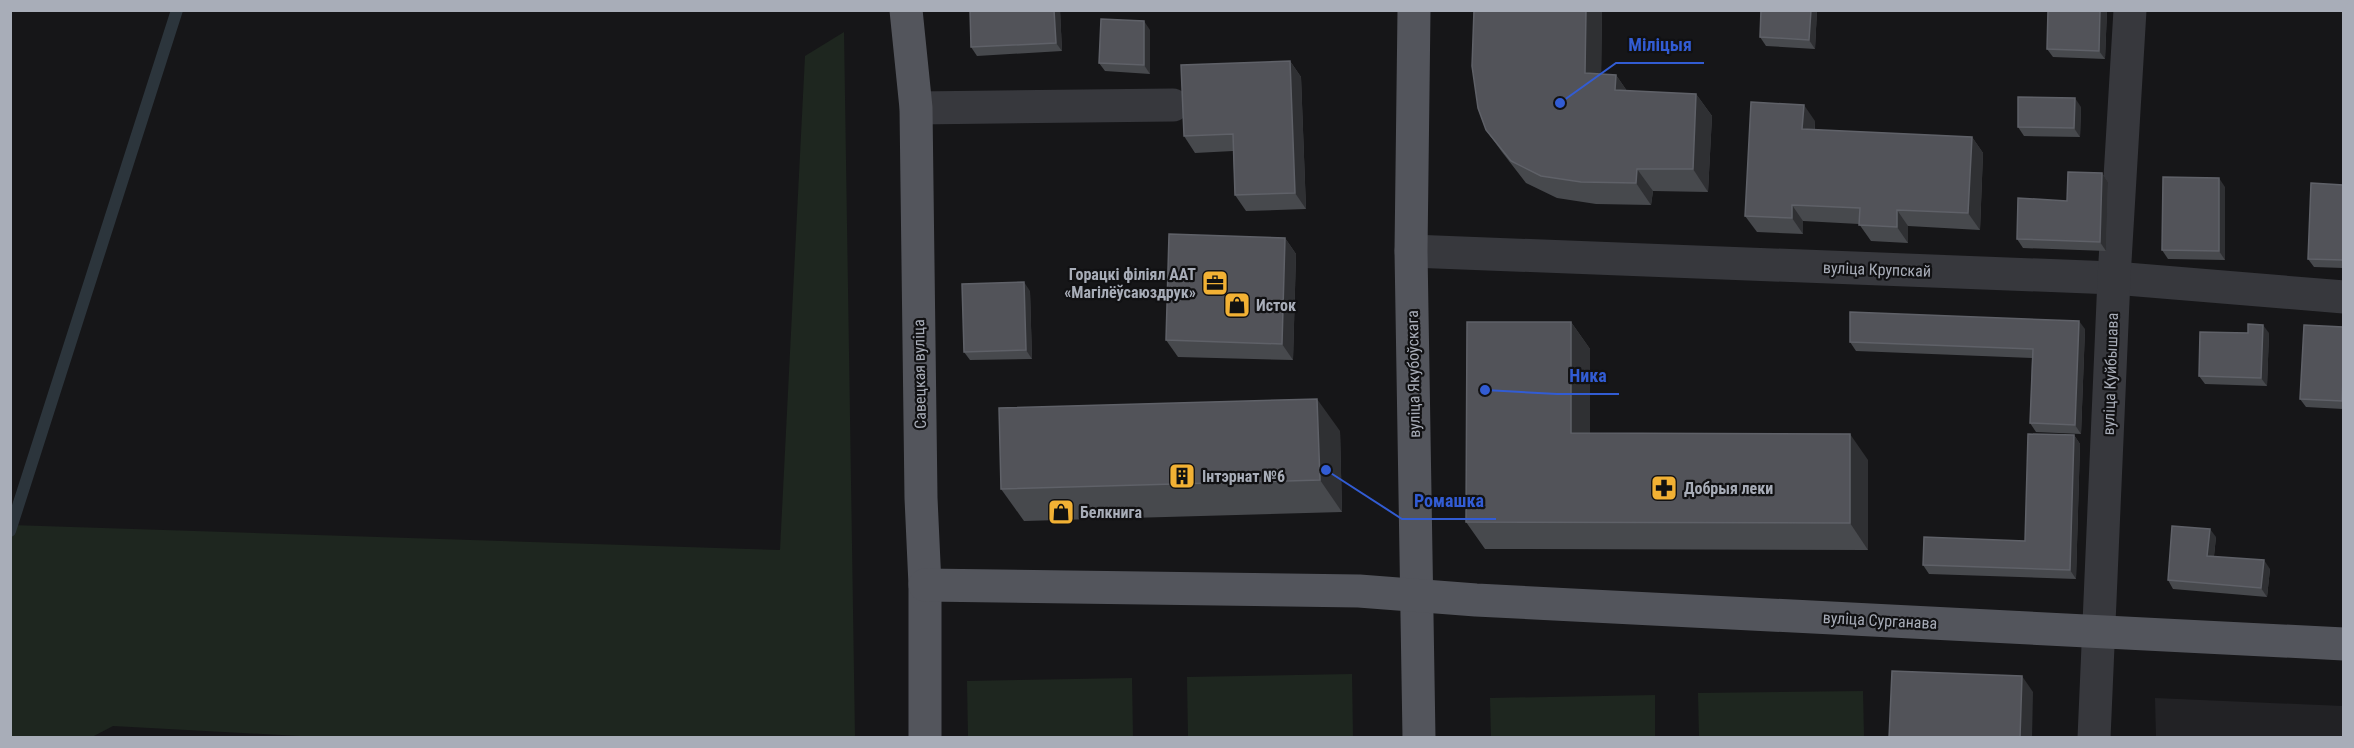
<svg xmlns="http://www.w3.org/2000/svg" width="2354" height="748" viewBox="0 0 2354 748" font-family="'Roboto Condensed',sans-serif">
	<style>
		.built { fill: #222225 }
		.green { fill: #1e261f }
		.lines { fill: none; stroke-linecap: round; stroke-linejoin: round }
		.stream { stroke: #2c353c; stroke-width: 12 }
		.minor { stroke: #37383d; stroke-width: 33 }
		.major { stroke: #53555c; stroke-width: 33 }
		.wall { fill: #47494d }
		.shaded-wall { fill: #2f3033 }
		.building { fill: #525359; stroke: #5f6168; stroke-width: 1.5 }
		.labels { text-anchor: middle; stroke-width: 4.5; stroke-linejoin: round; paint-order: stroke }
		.street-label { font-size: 16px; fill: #a8adb8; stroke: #111113 }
		.poi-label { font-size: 16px; font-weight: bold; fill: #a8adb8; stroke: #111113; text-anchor: start }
		.leader { fill: none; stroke: #325cd3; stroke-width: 2 }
		.callout-dot { fill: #325cd3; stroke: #111113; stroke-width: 2 }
		.callout-label { font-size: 18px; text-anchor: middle; font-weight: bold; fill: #325cd3; stroke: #111113; stroke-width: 4.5; stroke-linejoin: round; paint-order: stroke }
	</style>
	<rect width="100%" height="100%" fill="#161618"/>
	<!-- built -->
	<polygon class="built" points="2155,698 2343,706 2343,737 2156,737"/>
	<!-- green -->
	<g class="green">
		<polygon points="844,32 855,737 335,738 113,726 92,737 11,737 11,525 780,550 805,56"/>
		<polygon points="1352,674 1353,737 1188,737 1187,677"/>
		<polygon points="1132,678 1133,737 968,737 967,681"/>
		<polygon points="1863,691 1864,737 1699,737 1698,693"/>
		<polygon points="1655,695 1655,737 1491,737 1490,698"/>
	</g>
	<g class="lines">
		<!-- stream -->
		<polyline class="stream" points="10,531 177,10"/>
		<!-- minor -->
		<g class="minor">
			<polyline points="916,108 1173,105"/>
			<polyline points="1411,251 2114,278 2344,297"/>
			<polyline points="2094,738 2114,278 2130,10"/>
		</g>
		<!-- major -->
		<g class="major">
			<polyline points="906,10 916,108 921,498 925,585 925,738"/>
			<polyline points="1414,10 1411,251 1419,738"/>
			<polyline points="925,585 1359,591 1476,600 2344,644"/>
		</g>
	</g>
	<!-- wall -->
	<g class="wall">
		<polygon points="1060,10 1062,51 977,56 971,47"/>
		<polygon points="1474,10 1602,10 1601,74 1616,75 1627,91 1696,94 1712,116 1708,192 1653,191 1651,205 1596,204 1557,198 1526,183 1502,152 1486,130"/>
		<polygon points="1761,10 1817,10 1815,49 1766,46 1760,37"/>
		<polygon points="2107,10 2105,59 2053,57 2047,49"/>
		<polygon points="1150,30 1150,74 1105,71 1099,63"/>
		<polygon points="1290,61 1301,77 1306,209 1246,211 1235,195 1233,151 1195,153 1184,136"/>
		<polygon points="2081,107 2080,137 2024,136 2018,127"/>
		<polygon points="1815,121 1815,130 1972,137 1983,153 1980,230 1908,226 1908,243 1871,241 1859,224 1803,221 1803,234 1757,232 1745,216"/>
		<polygon points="2102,173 2108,182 2106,251 2023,248 2017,239"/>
		<polygon points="2343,185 2343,268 2314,267 2308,259"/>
		<polygon points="2225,187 2225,260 2168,259 2162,250"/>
		<polygon points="1285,238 1296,254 1293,360 1178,357 1166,340"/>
		<polygon points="1030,291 1032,359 970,360 964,352"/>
		<polygon points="1571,322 1590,349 1590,433 1868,460 1868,550 1485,549 1466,522"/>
		<polygon points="2343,327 2343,409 2306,407 2300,399"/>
		<polygon points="2085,329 2081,434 2036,432 2030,423 2032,358 1856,351 1850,342"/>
		<polygon points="2269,333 2267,386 2205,384 2199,376"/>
		<polygon points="1340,431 1342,512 1024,521 1001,489"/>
		<polygon points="2074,435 2080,444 2076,579 1929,574 1923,565 2025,541"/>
		<polygon points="2216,537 2214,556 2270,569 2267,597 2173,589 2168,580"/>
	</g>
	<!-- shaded-wall -->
	<g class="shaded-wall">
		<polygon points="1054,10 1060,10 1062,51 1056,43"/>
		<polygon points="1586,10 1602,10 1601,95 1585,73"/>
		<polygon points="1811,10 1817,10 1815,49 1809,40"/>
		<polygon points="2100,10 2107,10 2105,59 2099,51"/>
		<polygon points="1144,21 1150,30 1150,74 1144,65"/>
		<polygon points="1290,61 1301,77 1306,209 1295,193"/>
		<polygon points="1616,75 1631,97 1615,90"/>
		<polygon points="1696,94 1712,116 1708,192 1693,169"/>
		<polygon points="2075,98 2081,107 2080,137 2074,128"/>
		<polygon points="1804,105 1815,121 1814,145 1802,129"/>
		<polygon points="1972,137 1983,153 1980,230 1968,213"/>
		<polygon points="1637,169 1653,191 1651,205 1636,183"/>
		<polygon points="2102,173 2108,182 2106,251 2100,242"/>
		<polygon points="2219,178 2225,187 2225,260 2219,251"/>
		<polygon points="1792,205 1803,221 1803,234 1792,218"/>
		<polygon points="1897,210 1908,226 1908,243 1897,227"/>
		<polygon points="1285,238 1296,254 1293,360 1282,344"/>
		<polygon points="1024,282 1030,291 1032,359 1026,350"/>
		<polygon points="2079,321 2085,329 2081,434 2075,425"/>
		<polygon points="1571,322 1590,349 1590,459 1571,433"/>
		<polygon points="2263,325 2269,333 2267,386 2261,378"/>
		<polygon points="1317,399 1340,431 1342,512 1320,480"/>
		<polygon points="1850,434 1868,460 1868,550 1850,523"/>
		<polygon points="2074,435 2080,444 2076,579 2070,570"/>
		<polygon points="2210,529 2216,537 2213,564 2207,556"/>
		<polygon points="2264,560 2270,569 2267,597 2261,588"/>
		<polygon points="2022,676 2033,692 2032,738 2020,738"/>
	</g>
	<!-- building -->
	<g class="building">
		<polygon points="970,10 1054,10 1056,43 971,47"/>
		<polygon points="1474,10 1586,10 1585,73 1616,75 1615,90 1696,94 1693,169 1637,169 1636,183 1581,182 1541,176 1511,161 1486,130 1478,108 1472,66"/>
		<polygon points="1761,10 1811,10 1809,40 1760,37"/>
		<polygon points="2048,10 2100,10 2099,51 2047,49"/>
		<polygon points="1101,19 1144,21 1144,65 1099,63"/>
		<polygon points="1290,61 1295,193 1235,195 1233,134 1184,136 1181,65"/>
		<polygon points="2018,97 2075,98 2074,128 2018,127"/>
		<polygon points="1751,102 1804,105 1802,129 1972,137 1968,213 1897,210 1897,227 1859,225 1860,208 1792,205 1792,218 1745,216"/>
		<polygon points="2068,172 2102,173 2100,242 2017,239 2018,198 2067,201"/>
		<polygon points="2163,177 2219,178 2219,251 2162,250"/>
		<polygon points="2311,183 2343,185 2343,260 2308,259"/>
		<polygon points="1169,234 1285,238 1282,344 1166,340"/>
		<polygon points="1024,282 1026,350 964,352 962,284"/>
		<polygon points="1850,312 2079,321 2075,425 2030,423 2033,349 1850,342"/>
		<polygon points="1467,322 1571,322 1571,433 1850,434 1850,523 1466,522"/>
		<polygon points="2248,324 2263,325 2261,378 2199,376 2200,332 2248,333"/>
		<polygon points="2304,325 2343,327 2343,379 2342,401 2300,399"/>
		<polygon points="1317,399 1320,480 1001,489 999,408"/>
		<polygon points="2028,434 2074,435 2070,570 1923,565 1924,537 2025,541"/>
		<polygon points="2172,526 2210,529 2207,556 2264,560 2261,588 2168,580"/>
		<polygon points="1892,671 2022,676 2020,738 1889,738"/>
	</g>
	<!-- icons -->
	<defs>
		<symbol id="office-square" viewBox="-11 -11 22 22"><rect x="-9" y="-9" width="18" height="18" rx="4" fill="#f2b134" stroke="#111113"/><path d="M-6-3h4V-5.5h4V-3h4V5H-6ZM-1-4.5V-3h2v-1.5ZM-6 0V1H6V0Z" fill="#111"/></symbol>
		<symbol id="shop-square" viewBox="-11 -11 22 22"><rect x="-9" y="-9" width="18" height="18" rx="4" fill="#f2b134" stroke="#111113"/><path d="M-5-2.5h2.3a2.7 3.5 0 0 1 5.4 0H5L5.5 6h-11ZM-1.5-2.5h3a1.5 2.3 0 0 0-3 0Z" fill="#111"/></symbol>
		<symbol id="building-square" viewBox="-11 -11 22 22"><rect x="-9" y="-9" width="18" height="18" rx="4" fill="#f2b134" stroke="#111113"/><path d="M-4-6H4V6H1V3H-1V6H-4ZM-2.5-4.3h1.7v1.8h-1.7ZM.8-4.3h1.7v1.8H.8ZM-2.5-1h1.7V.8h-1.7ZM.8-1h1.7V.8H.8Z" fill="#111"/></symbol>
		<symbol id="pharmacy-square" viewBox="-11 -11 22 22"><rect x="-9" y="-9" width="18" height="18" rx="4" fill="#f2b134" stroke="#111113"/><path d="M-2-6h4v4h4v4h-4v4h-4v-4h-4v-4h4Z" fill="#111"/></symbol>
	</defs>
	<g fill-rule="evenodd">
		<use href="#office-square" x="1200" y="268" width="30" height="30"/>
		<use href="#shop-square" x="1222" y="290" width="30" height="30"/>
		<use href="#building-square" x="1167" y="461" width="30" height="30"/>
		<use href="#pharmacy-square" x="1649" y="473" width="30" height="30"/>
		<use href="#shop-square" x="1046" y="497" width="30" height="30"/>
	</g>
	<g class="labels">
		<!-- street labels -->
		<g class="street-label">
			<text transform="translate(1877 269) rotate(2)" y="6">вуліца Крупскай</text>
			<text transform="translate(919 374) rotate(-91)" y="6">Савецкая вуліца</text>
			<text transform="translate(1413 374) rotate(-91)" y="6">вуліца Якубоўскага</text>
			<text transform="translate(2110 374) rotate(-88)" y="6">вуліца Куйбышава</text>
			<text transform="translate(1880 620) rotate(3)" y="6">вуліца Сурганава</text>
		</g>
		<!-- poi labels -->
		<g class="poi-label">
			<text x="1196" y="280" text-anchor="end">Горацкі філіял ААТ<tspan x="1196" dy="18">«Магілёўсаюздрук»</tspan></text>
			<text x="1256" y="311">Исток</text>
			<text x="1202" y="482">Інтэрнат №6</text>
			<text x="1684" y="494">Добрыя леки</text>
			<text x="1080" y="518">Белкнига</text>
		</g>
	</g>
	<!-- callouts -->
	<path class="leader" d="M1560 103L1616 63H1704M1485 390L1557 394H1619M1326 470L1402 519H1496"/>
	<g class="callout-dot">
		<circle cx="1560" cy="103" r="6"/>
		<circle cx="1485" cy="390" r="6"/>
		<circle cx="1326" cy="470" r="6"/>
	</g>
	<g class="callout-label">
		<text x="1660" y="51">Міліцыя</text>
		<text x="1588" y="382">Ника</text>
		<text x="1449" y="507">Ромашка</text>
	</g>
	<!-- border -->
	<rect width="2354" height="748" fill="none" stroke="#a8adb8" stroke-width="24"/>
</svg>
